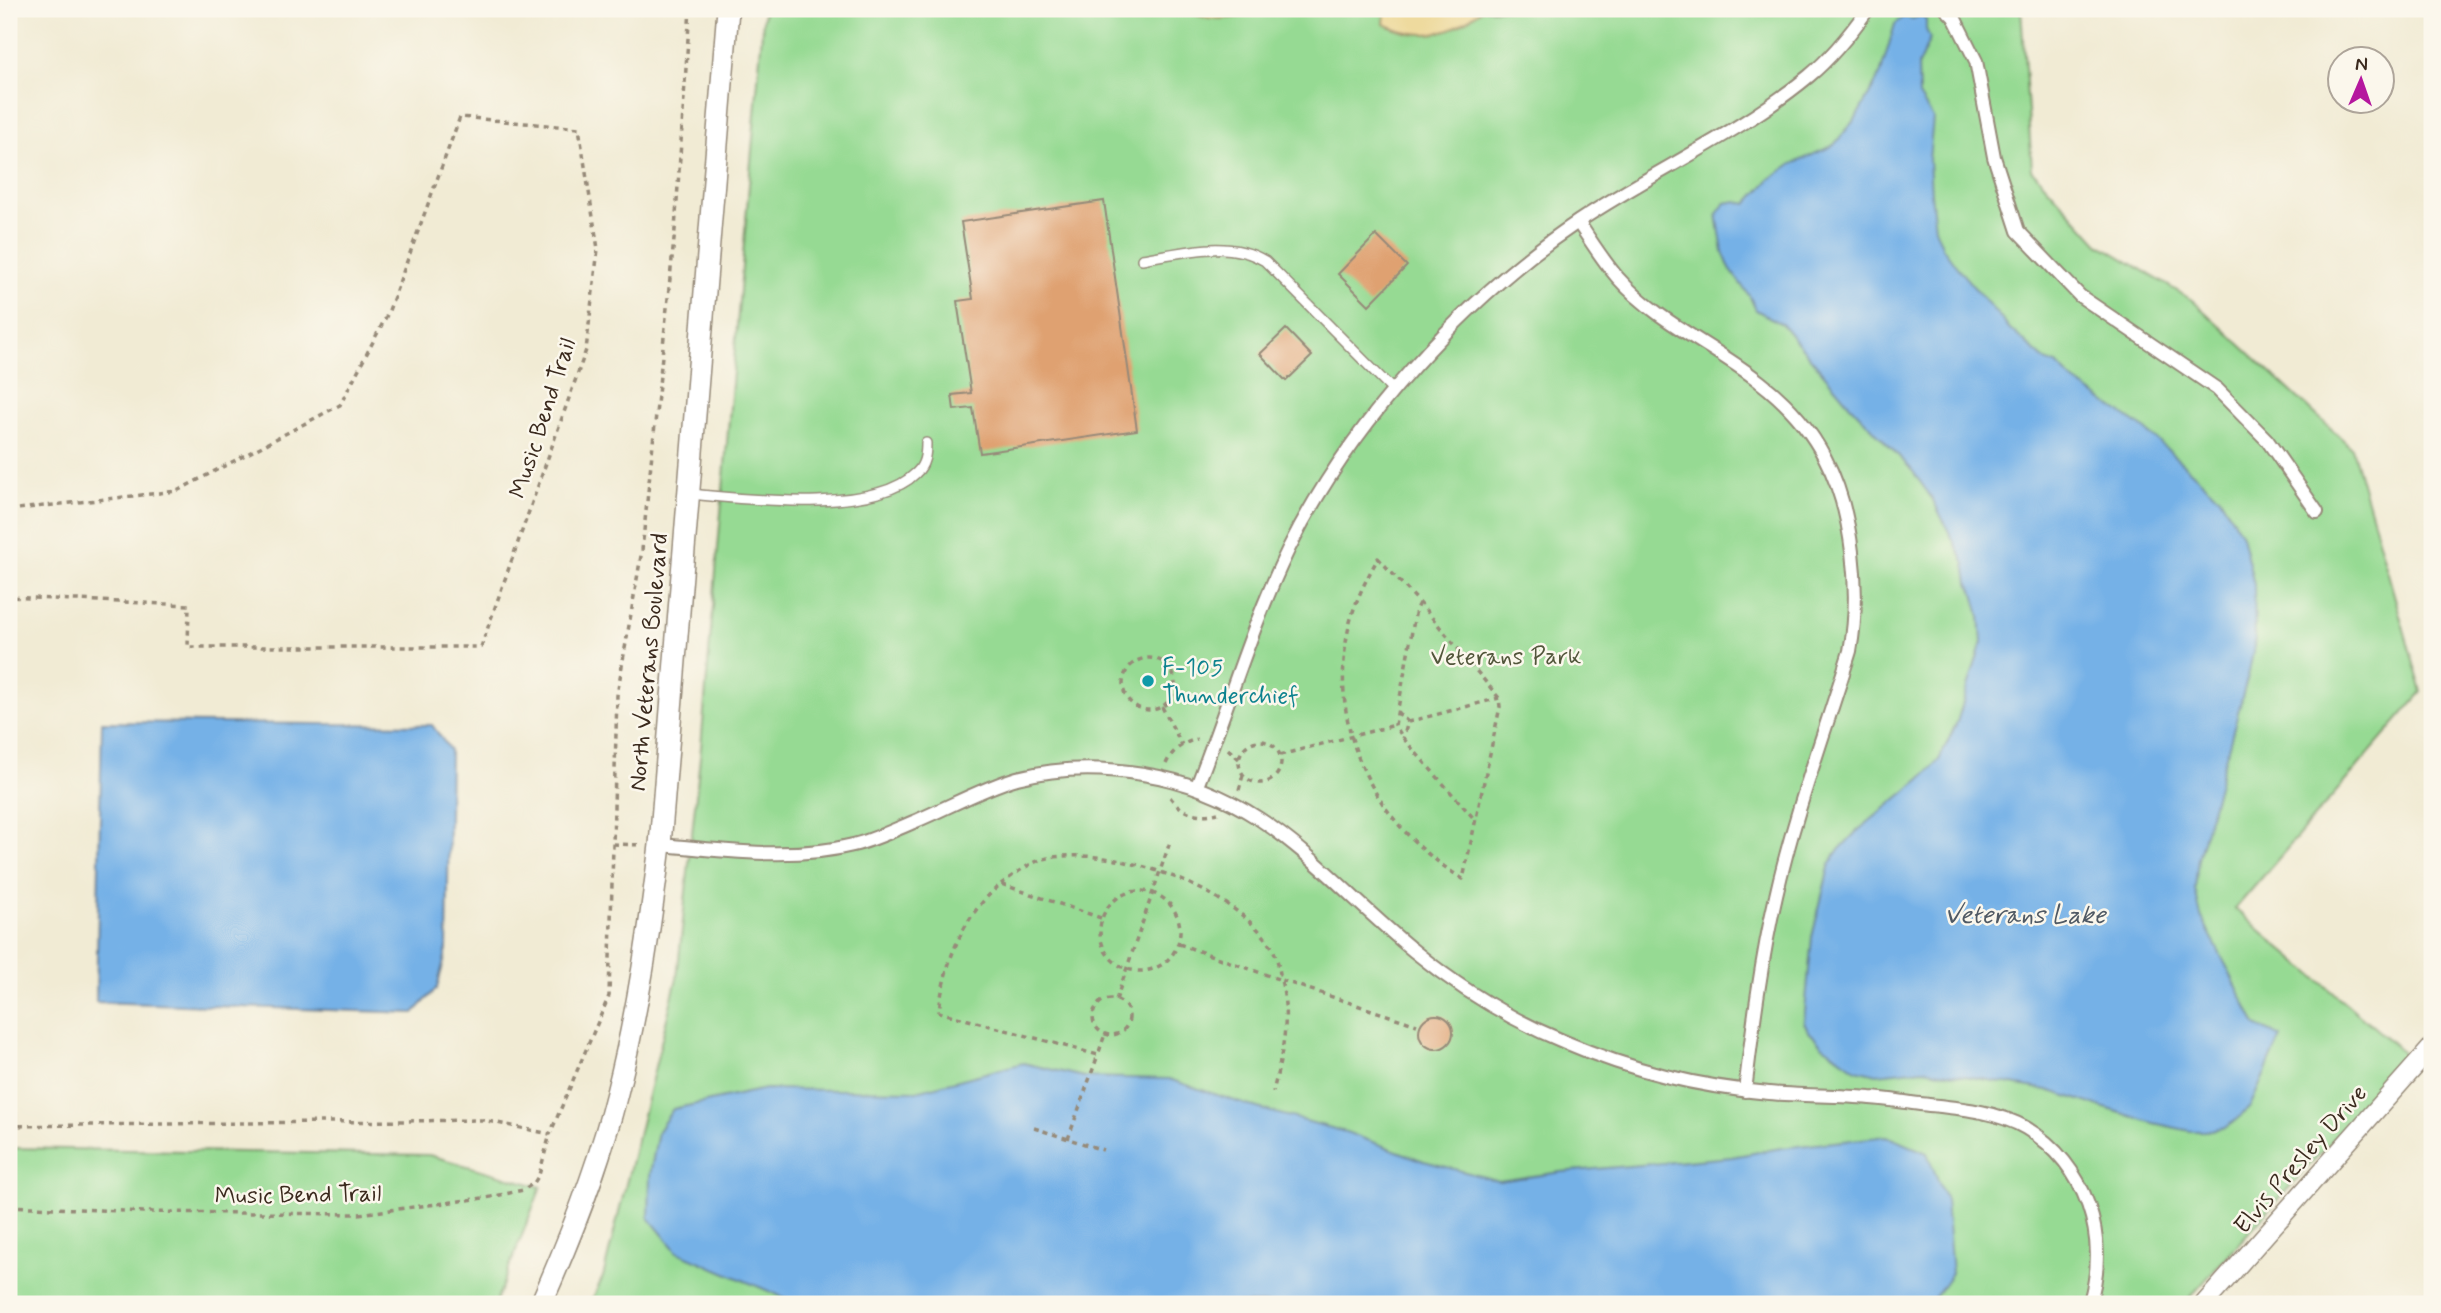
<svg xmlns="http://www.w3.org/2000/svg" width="2441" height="1313" viewBox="0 0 2441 1313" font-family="Mynerve,sans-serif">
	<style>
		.green { fill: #96da93; stroke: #688258; stroke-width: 2 }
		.sand { fill: #eeda9e; stroke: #94825e; stroke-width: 2 }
		.water { fill: #75b1e7; stroke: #586e82; stroke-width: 2 }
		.building { fill: #dfa171 }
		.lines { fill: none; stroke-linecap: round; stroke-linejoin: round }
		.service-casing { stroke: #968a79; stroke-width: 12 }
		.pedestrian-casing { stroke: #968a79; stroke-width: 16 }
		.minor-casing { stroke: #968a79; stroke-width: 21 }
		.tertiary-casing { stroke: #968a79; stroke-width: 24 }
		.path { stroke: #968a79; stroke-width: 3.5; stroke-dasharray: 5 5; stroke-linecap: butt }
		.service { stroke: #fff; stroke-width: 9 }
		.pedestrian { stroke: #fff; stroke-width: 12 }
		.minor { stroke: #fff; stroke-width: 18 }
		.tertiary { stroke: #fff; stroke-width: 21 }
		.culture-dot { fill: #0f9aa8; stroke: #fbf7ec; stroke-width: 2.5 }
		.labels { text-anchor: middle; stroke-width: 5; stroke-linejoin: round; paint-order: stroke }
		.street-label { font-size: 24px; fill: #3b2a1e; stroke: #fbf7ec }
		.park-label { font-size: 24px; fill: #52563b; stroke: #fbf7ec }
		.culture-label { font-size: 24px; fill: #0d838f; stroke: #fbf7ec; text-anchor: start }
		.water-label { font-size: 26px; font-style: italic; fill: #4f5964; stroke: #fbf7ec }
	</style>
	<rect width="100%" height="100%" fill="#fbf7ec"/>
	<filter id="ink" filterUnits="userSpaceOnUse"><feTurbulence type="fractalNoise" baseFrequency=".0143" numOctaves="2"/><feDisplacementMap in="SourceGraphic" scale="14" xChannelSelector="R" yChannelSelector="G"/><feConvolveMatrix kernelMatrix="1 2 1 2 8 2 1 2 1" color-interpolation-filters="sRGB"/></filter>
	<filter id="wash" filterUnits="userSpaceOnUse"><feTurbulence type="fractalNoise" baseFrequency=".00686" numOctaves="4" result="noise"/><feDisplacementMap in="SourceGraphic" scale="28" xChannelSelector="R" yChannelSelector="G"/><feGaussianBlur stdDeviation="1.57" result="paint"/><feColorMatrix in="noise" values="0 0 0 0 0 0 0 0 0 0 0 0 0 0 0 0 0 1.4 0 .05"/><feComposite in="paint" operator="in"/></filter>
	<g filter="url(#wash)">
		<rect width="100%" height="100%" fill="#f1ebd4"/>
		<!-- green -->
		<g class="green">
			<polygon points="764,9 2021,9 2032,170 2099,244 2192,300 2352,448 2422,692 2235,909 2408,1056 2184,1304 590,1304 603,1277 677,978 701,747"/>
			<polygon points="9,1148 429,1155 541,1187 495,1304 9,1304"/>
		</g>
		<!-- sand -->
		<g class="sand">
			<path d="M1186,9h66l-1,5c-19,5 -48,9 -65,-5z"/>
			<path d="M1385,9h97c-30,26 -61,33 -98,15z"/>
		</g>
		<!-- water -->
		<g class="water">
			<polygon points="1921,16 1926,19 1926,29 1930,39 1918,65 1919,96 1933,118 1929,160 1931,194 1935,228 1943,248 1959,270 2009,328 2047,362 2057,364 2070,378 2146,430 2221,499 2242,535 2254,585 2255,642 2249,672 2198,859 2195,889 2201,916 2256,1025 2281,1037 2250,1107 2238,1119 2226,1127 2206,1131 2190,1131 2153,1123 2047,1090 1923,1069 1877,1074 1856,1069 1822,1045 1809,1032 1804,1022 1812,937 1829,867 1836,853 1856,832 1921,779 1939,760 1957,722 1982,642 1980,616 1973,590 1968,583 1965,564 1933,500 1911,469 1850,405 1782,324 1756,310 1750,297 1730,269 1723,252 1717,214 1725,203 1737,201 1747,204 1770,179 1790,165 1834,145 1856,118 1880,75 1895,24 1904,17 1912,19"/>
			<polygon points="102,722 432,725 450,750 447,949 437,988 414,1013 96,1002"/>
			<polygon points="1023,1063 1084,1077 1169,1079 1250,1106 1346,1132 1424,1161 1499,1181 1561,1172 1731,1157 1781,1148 1887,1136 1927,1153 1946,1200 1952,1273 1930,1304 799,1304 677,1252 649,1218 650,1175 658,1131 673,1109 765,1089 917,1091"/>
		</g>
		<g id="blocks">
			<!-- building -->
			<g class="building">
				<polygon points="1104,201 1137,430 980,453 973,408 954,410 952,395 971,393 957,301 973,299 961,222"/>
				<polygon points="1376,235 1407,266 1369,305 1338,274"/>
				<polygon points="1286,329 1312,356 1286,381 1260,354"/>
				<circle cx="1436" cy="1032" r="17"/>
			</g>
		</g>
	</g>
	<g filter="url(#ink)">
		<use href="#blocks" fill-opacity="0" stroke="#968a79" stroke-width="2"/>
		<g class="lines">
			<defs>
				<g id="service">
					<path d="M1142,259c40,-6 86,-21 123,2l129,130"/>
					<path d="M690,494c55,5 185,21 226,-21 9,-8 10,-19 10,-30"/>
				</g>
				<g id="pedestrian">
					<polyline points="1946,9 1954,17 1976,61 1994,157 2018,231 2080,296 2217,389 2267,440 2317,512"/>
					<path d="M1578,222c13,19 25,39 40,56 39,44 97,68 142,104 26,20 50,47 65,76 28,53 36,135 25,193 -25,81 -55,161 -74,245 -15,64 -23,129 -31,195"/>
					<path d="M1197,786c31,-79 55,-162 92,-238 62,-125 175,-250 290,-327 75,-50 160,-87 230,-145 23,-19 42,-43 59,-67"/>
					<path d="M660,845c64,5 130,16 193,0 22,-5 43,-16 63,-24 33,-14 67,-33 101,-43 42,-11 84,-11 126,-4 125,20 179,102 271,177 45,37 97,69 151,91 65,28 133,45 204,51 33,3 67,2 101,5 17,1 33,4 50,6 36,4 75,6 106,24 60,36 85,111 63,176"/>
				</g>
				<polyline id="minor" points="2204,1304 2432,1047"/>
				<path id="tertiary" d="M541,1304c30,-68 58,-138 76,-211 21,-82 33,-165 43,-248l68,-836"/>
			</defs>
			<!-- service casing -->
			<use href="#service" class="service-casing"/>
			<!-- pedestrian casing -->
			<use href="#pedestrian" class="pedestrian-casing"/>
			<!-- minor casing -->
			<use href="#minor" class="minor-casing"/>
			<!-- tertiary casing -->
			<use href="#tertiary" class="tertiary-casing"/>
			<!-- path -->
			<g class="path">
				<polyline points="9,510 177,491 340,405 388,313 460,117 579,128 598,249 586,350 481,647 188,647 189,605 9,597"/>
				<path d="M1378,558l41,44 80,96 1,9 -37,172c-90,-55 -138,-152 -113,-257 6,-23 17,-44 28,-64z"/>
				<polyline points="1419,603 1416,609 1395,725 1403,738 1476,821"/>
				<circle cx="1149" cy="684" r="26"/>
				<polyline points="1162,707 1182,745"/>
				<polyline points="1397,712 1408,722 1403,738"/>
				<polyline points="1408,722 1499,698"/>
				<circle cx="1260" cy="762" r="21"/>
				<polyline points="1228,749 1239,759"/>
				<polyline points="1280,755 1395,725"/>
				<path d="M1166,764c6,-14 17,-21 31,-25"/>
				<polyline points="1239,790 1243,775"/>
				<path d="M1170,797c12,16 28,21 48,16"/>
				<polyline points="613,844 642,845"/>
				<path d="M1001,884c14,-10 30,-23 47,-26 66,-13 183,30 222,86 7,11 9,23 11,36l136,45"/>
				<circle cx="1140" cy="931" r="40"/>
				<path d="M1101,918l-100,-34c-39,32 -57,80 -62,128l159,43 7,-21"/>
				<path d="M1179,944l102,36c10,39 1,74 -8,112"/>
				<circle cx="1111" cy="1017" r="18"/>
				<polyline points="1116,1000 1170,842"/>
				<polyline points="9,1126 483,1120 550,1134 609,996 617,695 642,550 675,230 690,9"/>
				<polyline points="1034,1128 1103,1150"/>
				<polyline points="1068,1139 1098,1055"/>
				<polyline points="9,1206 145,1212 359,1214 491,1197 523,1190 534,1183 539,1175 550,1134"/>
			</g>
			<!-- service -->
			<use href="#service" class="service"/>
			<!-- pedestrian -->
			<use href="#pedestrian" class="pedestrian"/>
			<!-- minor -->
			<use href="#minor" class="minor"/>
			<!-- tertiary -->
			<use href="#tertiary" class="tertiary"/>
		</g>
	</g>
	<!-- markers -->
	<circle class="culture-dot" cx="1148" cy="681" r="7"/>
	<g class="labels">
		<!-- street labels -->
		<g class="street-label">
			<text transform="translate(542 418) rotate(-72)" y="8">Music Bend Trail</text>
			<text transform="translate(648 662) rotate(-85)" y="8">North Veterans Boulevard</text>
			<text transform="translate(2300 1159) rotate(-49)" y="8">Elvis Presley Drive</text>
			<text transform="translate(298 1194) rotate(-1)" y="8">Music Bend Trail</text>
		</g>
		<!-- park labels -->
		<g class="park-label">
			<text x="1506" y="664">Veterans Park</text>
		</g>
		<!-- culture labels -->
		<g class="culture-label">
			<text x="1162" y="675">F-105<tspan x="1162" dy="28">Thunderchief</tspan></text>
		</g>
		<!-- water labels -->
		<g class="water-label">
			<text x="2025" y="923">Veterans Lake</text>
		</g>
	</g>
	<!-- margin -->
	<rect width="2441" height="1313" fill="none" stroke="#fbf7ec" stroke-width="35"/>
	<!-- north arrow -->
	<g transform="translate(2361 80) rotate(2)"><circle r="33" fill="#fbf7ec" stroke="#aea59a" stroke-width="2"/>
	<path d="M0-5L12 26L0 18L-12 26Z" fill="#b5179e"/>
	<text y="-10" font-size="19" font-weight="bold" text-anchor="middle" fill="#3b2a1e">N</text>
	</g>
</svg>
